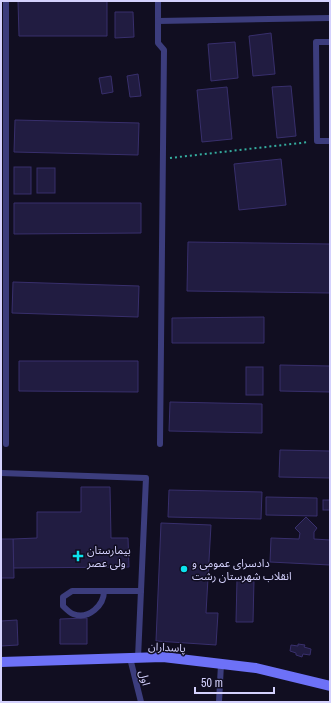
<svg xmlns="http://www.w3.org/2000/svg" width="331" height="703" viewBox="0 0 331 703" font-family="'Archivo Narrow','Noto Sans Arabic',sans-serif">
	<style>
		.building { fill: #211c41; stroke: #382f6c }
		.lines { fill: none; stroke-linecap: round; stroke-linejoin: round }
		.path { stroke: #35ad9f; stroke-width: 2; stroke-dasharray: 2 3; stroke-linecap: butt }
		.lane { stroke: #3c3d7d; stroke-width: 6 }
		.secondary { stroke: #6d71f7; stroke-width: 10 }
		.poi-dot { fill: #0ce2ed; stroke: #110e21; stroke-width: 1.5 }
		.labels { text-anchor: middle; stroke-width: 3; stroke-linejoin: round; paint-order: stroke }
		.poi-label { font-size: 11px; fill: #d4d1fd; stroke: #110e21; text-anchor: start }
		.street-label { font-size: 11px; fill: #d4d1fd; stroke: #110e21 }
	</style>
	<rect width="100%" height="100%" fill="#110e21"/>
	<!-- building -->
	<g class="building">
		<polygon points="18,1 107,1 107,36 19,36"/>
		<polygon points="115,12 133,12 134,37 115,38"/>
		<polygon points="271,33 275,74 253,76 249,36"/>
		<polygon points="235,42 238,78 211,81 208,44"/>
		<polygon points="138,74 141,96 130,97 127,76"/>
		<polygon points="111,76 113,92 102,94 99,78"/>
		<polygon points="291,86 296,136 277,138 272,87"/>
		<polygon points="227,87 232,139 202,142 197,90"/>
		<polygon points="15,120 139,123 138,155 14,152"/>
		<polygon points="281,159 286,205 239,210 234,164"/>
		<rect x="14" y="167" width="17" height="27"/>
		<rect x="37" y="168" width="18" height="25"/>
		<polygon points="14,203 141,203 141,233 14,234"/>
		<polygon points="188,242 330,244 330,293 187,291"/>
		<polygon points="13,282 139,286 138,317 12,313"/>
		<polygon points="264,317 264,343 172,343 172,318"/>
		<polygon points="19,361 138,361 138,392 19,391"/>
		<polygon points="280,365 330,366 330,392 280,391"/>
		<rect x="246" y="367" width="17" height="28"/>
		<polygon points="170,402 262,404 262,433 169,431"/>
		<polygon points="280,450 330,451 330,478 279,477"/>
		<polygon points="81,487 110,487 111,538 128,538 129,567 13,568 13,539 37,538 37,512 81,512"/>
		<polygon points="169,490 262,492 261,519 168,517"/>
		<polygon points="266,497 317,498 317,516 266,515"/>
		<rect x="323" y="500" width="7" height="10"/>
		<polygon points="306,517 317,528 314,532 314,539 330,540 330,565 270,562 271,538 299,539 300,533 295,528"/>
		<polygon points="161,523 211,525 206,613 218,613 216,645 156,641"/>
		<polygon points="1,539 13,539 14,578 1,578"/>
		<polygon points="237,579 254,579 253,622 236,622"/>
		<polygon points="87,618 87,644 60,644 60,619"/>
		<polygon points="17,620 18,645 1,646 1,621"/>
		<polygon points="298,644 305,645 304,647 311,649 310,655 303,654 302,657 296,655 296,653 290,651 291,645 298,646"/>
	</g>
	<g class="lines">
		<!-- path -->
		<polyline class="path" points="170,158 309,142"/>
		<!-- lane -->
		<g class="lane">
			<polyline points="6,1 6,444"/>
			<polyline points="158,1 158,43 164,50 160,444"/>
			<polyline points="158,21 330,18"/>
			<polyline points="330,42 316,42 317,141 330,141"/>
			<polyline points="1,473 146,478 138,658"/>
			<path d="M104,591c0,14 -15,29 -31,23 -3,-1 -7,-5 -10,-8v-9l9,-6h69"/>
			<polyline points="130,658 141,702"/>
			<polyline points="219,702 221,664"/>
		</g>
		<!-- secondary -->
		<polyline class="secondary" points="1,662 163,657 256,668 330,686"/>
	</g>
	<!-- markers -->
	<g class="poi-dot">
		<path d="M76 550h4v4h4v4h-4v4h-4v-4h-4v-4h4z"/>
		<circle cx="184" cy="569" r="4"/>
	</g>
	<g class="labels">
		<!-- poi labels -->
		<g class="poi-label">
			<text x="87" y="554">بیمارستان<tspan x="87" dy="13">ولی عصر</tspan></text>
			<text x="192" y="567">دادسرای عمومی و<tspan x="192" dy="13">انقلاب شهرستان رشت</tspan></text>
		</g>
		<!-- street labels -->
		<g class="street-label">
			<text transform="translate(167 647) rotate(3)" y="4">پاسداران</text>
			<text transform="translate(145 678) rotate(76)" y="4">اول</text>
		</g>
	</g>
	<!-- border -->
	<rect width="331" height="703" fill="none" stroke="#d4d1fd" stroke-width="4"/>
	<!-- scale -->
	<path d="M195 687v6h79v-6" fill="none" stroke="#d4d1fd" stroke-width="2"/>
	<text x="201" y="687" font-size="12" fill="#d4d1fd" stroke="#110e21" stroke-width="3" paint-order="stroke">50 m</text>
</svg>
